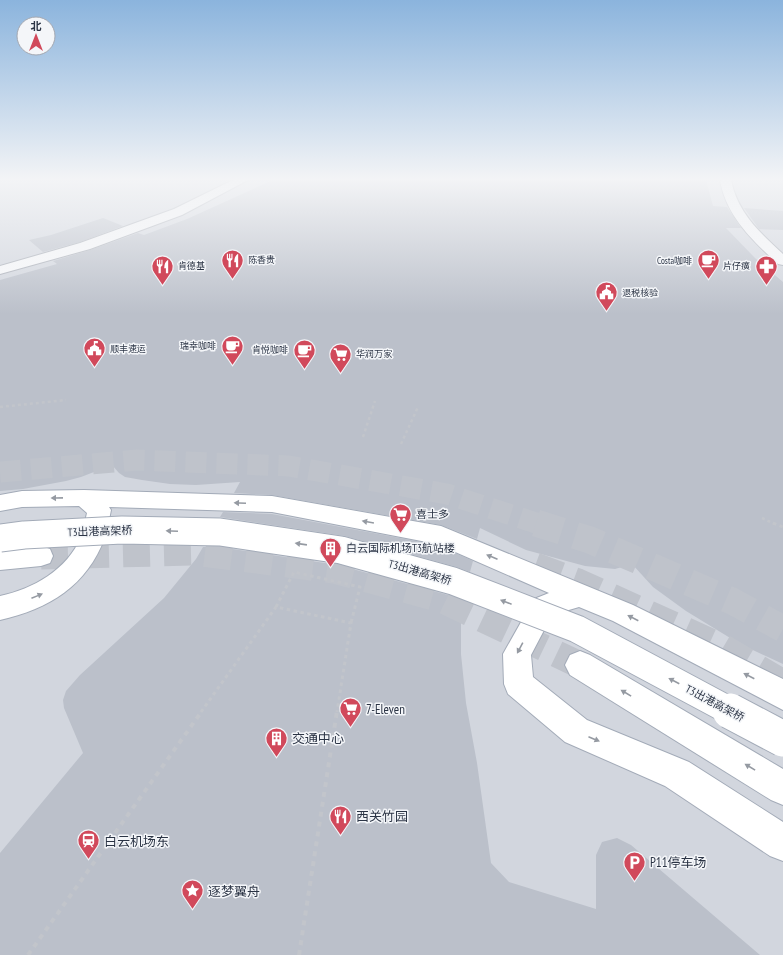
<svg xmlns="http://www.w3.org/2000/svg" width="783" height="955" viewBox="0 0 783 955" font-family="'PT Sans Narrow','Noto Sans SC',sans-serif">
	<style>
		.built { fill: #d2d6de }
		.building { fill: #bbc0ca }
		.lines { fill: none; stroke-linecap: round; stroke-linejoin: round }
		.minor-tunnel-far1 { stroke: #bfc3cb; stroke-width: 21; stroke-dasharray: 21 10; stroke-linecap: butt }
		.minor-tunnel { stroke: #bfc3cb; stroke-width: 27; stroke-dasharray: 27 14; stroke-linecap: butt }
		.major-tunnel { stroke: #bfc3cb; stroke-width: 27; stroke-dasharray: 27 14; stroke-linecap: butt }
		.minor-casing { stroke: #a9aeb7; stroke-width: 2 }
		.major-casing { stroke: #a3abb8; stroke-width: 2 }
		.path-far2 { stroke: #c2c5cb; stroke-width: 2.5; stroke-dasharray: 3 3; stroke-linecap: butt }
		.path-far1 { stroke: #c2c5cb; stroke-width: 3; stroke-dasharray: 3.5 3.5; stroke-linecap: butt }
		.path { stroke: #c2c5cb; stroke-width: 4; stroke-dasharray: 5 5; stroke-linecap: butt }
		.minor { fill: #f7f8fa; fill-rule: evenodd }
		.major { fill: #fff; fill-rule: evenodd }
		.major-bridge-far1-casing { stroke: #a3abb8; stroke-width: 29; stroke-linecap: butt }
		.major-bridge-casing { stroke: #a3abb8; stroke-width: 37; stroke-linecap: butt }
		.major-bridge-far1 { stroke: #fff; stroke-width: 27 }
		.major-bridge { stroke: #fff; stroke-width: 35 }
		.oneway { fill: #959aa2 }
		.labels { text-anchor: middle; stroke-width: 3; stroke-linejoin: round; paint-order: stroke }
		.far-poi-label { font-size: 9px; fill: #2b3445; stroke: #f4f6f9; text-anchor: start }
		.poi-label { font-size: 11px; fill: #2b3445; stroke: #f4f6f9; text-anchor: start }
		.street-label { font-size: 11px; fill: #2b3445; stroke: #f4f6f9 }
		.near-poi-label { font-size: 13px; fill: #2b3445; stroke: #f4f6f9; text-anchor: start }
	</style>
	<rect width="100%" height="100%" fill="#e4e7ec"/>
	<!-- built -->
	<rect class="built" x="0" y="180" width="783" height="775"/>
	<!-- building -->
	<g class="building">
		<polygon points="273,180 706,180 713,206 727,207 741,228 726,228 755,258 783,282 783,664 740,644 686,611 653,587 632,564 615,569 585,566 526,550 480,528 477,539 441,525 272,495 234,493 240,482 196,485 170,484 142,480 125,477 119,473 112,465 81,477 66,481 23,489 0,491 0,280 57,264 53,261 90,250 138,233 144,235 187,219"/>
		<polygon points="744,208 783,211 783,230 759,229"/>
		<polygon points="103,218 123,226 80,242 43,252 29,240 51,235"/>
		<polygon points="223,512 272,514 437,545 473,561 470,572 457,567 345,536 220,517"/>
		<polygon points="203,547 219,547 338,565 448,595 464,601 461,616 461,654 466,703 477,763 491,863 509,882 596,909 596,855 602,842 617,838 631,845 760,955 0,955 0,853 83,753 64,708 63,700 66,691 80,675 164,598 196,559"/>
	</g>
	<g class="lines">
		<!-- minor-tunnel-far1 -->
		<polyline class="minor-tunnel-far1" points="0,472 137,460 289,466 447,494 539,524"/>
		<!-- minor-tunnel -->
		<g class="minor-tunnel">
			<polyline points="536,523 590,540 732,601 783,629"/>
			<polyline points="535,566 578,582 722,647 783,683"/>
		</g>
		<!-- major-tunnel -->
		<polyline class="major-tunnel" points="41,556 194,552 334,570 441,599 580,665"/>
		<defs>
			<g id="minor">
				<polygon points="233,180 248,180 182,215 90,249 0,274 0,266 80,243 174,209"/>
				<path d="M720,180h11c6,32 29,53 52,74v11l-5,-1c-25,-23 -52,-48 -58,-84z"/>
			</g>
			<g id="major">
				<path d="M84,490l188,6 169,30 192,79 150,74v31l-170,-89 -34,-14 -27,8 -21,40 2,22 54,43 102,42 94,60v39l-13,-5 -105,-70 -100,-44 -57,-48 -4,-10 -1,-30 31,-55 15,-6 -112,-49 -165,-32 -163,-5 2,3c-2,9 -3,18 -6,27 -18,49 -56,72 -105,83v-24c33,-7 67,-26 81,-59 3,-8 4,-16 6,-24l-8,-7 -57,1 -22,4v-16l22,-4z"/>
				<polygon points="41,546 50,549 53,556 50,563 41,566 0,570 0,550"/>
				<polygon points="580,651 590,655 783,769 783,805 771,800 570,675 565,665 570,655"/>
			</g>
		</defs>
		<!-- minor casing -->
		<use href="#minor" class="minor-casing"/>
		<!-- major casing -->
		<use href="#major" class="major-casing"/>
		<!-- path-far2 -->
		<g class="path-far2">
			<polyline points="0,407 66,400"/>
			<polyline points="363,437 375,401"/>
			<polyline points="401,444 418,407"/>
			<polyline points="762,518 775,524"/>
		</g>
		<!-- path-far1 -->
		<g class="path-far1">
			<polyline points="773,523 783,527"/>
			<polyline points="276,607 294,572 360,587 351,623"/>
			<polyline points="201,712 276,607 351,623 337,712"/>
		</g>
		<!-- path -->
		<g class="path">
			<polyline points="28,955 202,711"/>
			<polyline points="299,955 337,711"/>
		</g>
		<!-- minor -->
		<use href="#minor" class="minor"/>
		<!-- major -->
		<use href="#major" class="major"/>
		<defs>
			<polyline id="major-bridge-far1" points="0,538 24,535 122,530 220,532 341,550 453,581 577,629 732,712"/>
			<polyline id="major-bridge" points="730,711 783,739"/>
		</defs>
		<!-- major-bridge-far1 casing -->
		<use href="#major-bridge-far1" class="major-bridge-far1-casing"/>
		<!-- major-bridge casing -->
		<use href="#major-bridge" class="major-bridge-casing"/>
		<!-- major-bridge-far1 -->
		<use href="#major-bridge-far1" class="major-bridge-far1"/>
		<!-- major-bridge -->
		<use href="#major-bridge" class="major-bridge"/>
	</g>
	<!-- one-way arrows -->
	<defs><path id="oneway-solid" d="M-6-.8H1V-3.2L6.5 0L1 3.2V.8H-6Z"/></defs>
	<g class="oneway">
		<use href="#oneway-solid" transform="translate(57 498) rotate(179)"/>
		<use href="#oneway-solid" transform="translate(240 503) rotate(-178)"/>
		<use href="#oneway-solid" transform="translate(368 522) rotate(-170)"/>
		<use href="#oneway-solid" transform="translate(172 531) rotate(-178)"/>
		<use href="#oneway-solid" transform="translate(301 544) rotate(-172)"/>
		<use href="#oneway-solid" transform="translate(492 557) rotate(-157)"/>
		<use href="#oneway-solid" transform="translate(37 596) rotate(-22)"/>
		<use href="#oneway-solid" transform="translate(506 602) rotate(-159)"/>
		<use href="#oneway-solid" transform="translate(633 618) rotate(-153)"/>
		<use href="#oneway-solid" transform="translate(520 648) rotate(118)"/>
		<use href="#oneway-solid" transform="translate(749 676) rotate(-153)"/>
		<use href="#oneway-solid" transform="translate(674 681) rotate(-152)"/>
		<use href="#oneway-solid" transform="translate(626 693) rotate(-149)"/>
		<use href="#oneway-solid" transform="translate(594 739) rotate(23)"/>
		<use href="#oneway-solid" transform="translate(750 767) rotate(-149)"/>
	</g>
	<!-- sky -->
	<linearGradient id="sky" x2="0" y2="1"><stop stop-color="#8bb4dd"/><stop offset="0.57" stop-color="#f3f4f6"/><stop offset="1" stop-color="#f3f4f6" stop-opacity="0"/></linearGradient>
	<rect width="783" height="314" fill="url(#sky)"/>
	<!-- icons -->
	<defs>
		<symbol id="restaurant-pin" viewBox="-11 -11 22 30"><path d="M0 17L-7.5 6A9.5 9.5 0 1 1 7.5 6Z" fill="#d1495b" stroke="#f4f6f9"/><path d="M-5-6h1v4h1v-4h1v4h1v-4h1v5L-1.5 .5V6h-2V.5L-5-1ZM5-6V6H3V1.5H1.5Q1.5-4 5-6Z" fill="#fff"/></symbol>
		<symbol id="cafe-pin" viewBox="-11 -11 22 30"><path d="M0 17L-7.5 6A9.5 9.5 0 1 1 7.5 6Z" fill="#d1495b" stroke="#f4f6f9"/><path d="M-5.5-4.5H6V0H3Q3 3.5 0 3.5H-2.5Q-5.5 3.5-5.5 0ZM3-3.2v2h1.7v-2ZM-6 4.5H4V6H-6Z" fill="#fff"/></symbol>
		<symbol id="pharmacy-pin" viewBox="-11 -11 22 30"><path d="M0 17L-7.5 6A9.5 9.5 0 1 1 7.5 6Z" fill="#d1495b" stroke="#f4f6f9"/><path d="M-2-6h4v4h4v4h-4v4h-4v-4h-4v-4h4Z" fill="#fff"/></symbol>
		<symbol id="civic-pin" viewBox="-11 -11 22 30"><path d="M0 17L-7.5 6A9.5 9.5 0 1 1 7.5 6Z" fill="#d1495b" stroke="#f4f6f9"/><path d="M-.6-6.5H3V-4.5H.6V-3L4-1V1h2V6H-6V1h2V-1L-.6-3ZM-1.2 2.5V6h2.4V2.5Z" fill="#fff"/></symbol>
		<symbol id="supermarket-pin" viewBox="-11 -11 22 30"><path d="M0 17L-7.5 6A9.5 9.5 0 1 1 7.5 6Z" fill="#d1495b" stroke="#f4f6f9"/><path d="M-6-5.5h2.5l.6 2H6L4.5 2H-2.5L-4.4-4H-6ZM-1.5 3.2a1.3 1.3 0 1 0 .1 0ZM3 3.2a1.3 1.3 0 1 0 .1 0Z" fill="#fff"/></symbol>
		<symbol id="building-pin" viewBox="-11 -11 22 30"><path d="M0 17L-7.5 6A9.5 9.5 0 1 1 7.5 6Z" fill="#d1495b" stroke="#f4f6f9"/><path d="M-4-6H4V6H1V3H-1V6H-4ZM-2.5-4.3h1.7v1.8h-1.7ZM.8-4.3h1.7v1.8H.8ZM-2.5-1h1.7V.8h-1.7ZM.8-1h1.7V.8H.8Z" fill="#fff"/></symbol>
		<symbol id="station-pin" viewBox="-11 -11 22 30"><path d="M0 17L-7.5 6A9.5 9.5 0 1 1 7.5 6Z" fill="#d1495b" stroke="#f4f6f9"/><path d="M-3-6H3Q5-6 5-4V2Q5 4 3 4L4.5 6H3L1.5 4h-3L-3 6H-4.5L-3 4Q-5 4-5 2V-4Q-5-6-3-6ZM-3.5-4v3h7v-3ZM-3.5 1v1.5H-2V1ZM2 1v1.5H3.5V1Z" fill="#fff"/></symbol>
		<symbol id="parking-pin" viewBox="-11 -11 22 30"><path d="M0 17L-7.5 6A9.5 9.5 0 1 1 7.5 6Z" fill="#d1495b" stroke="#f4f6f9"/><path d="M-3.5-5.5H1a3.5 3.5 0 0 1 0 7H-1V5.5H-3.5ZM-1-3.4V-.6H.8a1.4 1.4 0 0 0 0-2.8Z" fill="#fff"/></symbol>
		<symbol id="sight-pin" viewBox="-11 -11 22 30"><path d="M0 17L-7.5 6A9.5 9.5 0 1 1 7.5 6Z" fill="#d1495b" stroke="#f4f6f9"/><path d="M0-6L1.8-2.2L6-1.7L2.9 1.2L3.7 5.4L0 3.3L-3.7 5.4L-2.9 1.2L-6-1.7L-1.8-2.2Z" fill="#fff"/></symbol>
	</defs>
	<g fill-rule="evenodd">
		<use href="#restaurant-pin" x="220" y="248" width="25" height="34"/>
		<use href="#cafe-pin" x="696" y="248" width="25" height="34"/>
		<use href="#restaurant-pin" x="150" y="254" width="25" height="34"/>
		<use href="#pharmacy-pin" x="754" y="254" width="25" height="34"/>
		<use href="#civic-pin" x="594" y="280" width="25" height="34"/>
		<use href="#cafe-pin" x="220" y="334" width="25" height="34"/>
		<use href="#civic-pin" x="82" y="336" width="25" height="34"/>
		<use href="#cafe-pin" x="292" y="338" width="25" height="34"/>
		<use href="#supermarket-pin" x="328" y="342" width="25" height="34"/>
		<use href="#supermarket-pin" x="388" y="502" width="25" height="34"/>
		<use href="#building-pin" x="318" y="536" width="25" height="34"/>
		<use href="#supermarket-pin" x="338" y="696" width="25" height="34"/>
		<use href="#building-pin" x="264" y="726" width="25" height="34"/>
		<use href="#restaurant-pin" x="328" y="804" width="25" height="34"/>
		<use href="#station-pin" x="76" y="828" width="25" height="34"/>
		<use href="#parking-pin" x="622" y="850" width="25" height="34"/>
		<use href="#sight-pin" x="180" y="878" width="25" height="34"/>
	</g>
	<g class="labels">
		<!-- far-poi labels -->
		<g class="far-poi-label">
			<text x="248" y="263">陈香贵</text>
			<text x="692" y="264" text-anchor="end">Costa咖啡</text>
			<text x="178" y="269">肯德基</text>
			<text x="750" y="269" text-anchor="end">片仔癀</text>
			<text x="622" y="296">退税核验</text>
			<text x="216" y="349" text-anchor="end">瑞幸咖啡</text>
			<text x="110" y="352">顺丰速运</text>
			<text x="288" y="353" text-anchor="end">肯悦咖啡</text>
			<text x="356" y="357">华润万家</text>
		</g>
		<!-- poi labels -->
		<g class="poi-label">
			<text x="416" y="518">喜士多</text>
			<text x="346" y="552">白云国际机场T3航站楼</text>
		</g>
		<!-- street labels -->
		<g class="street-label">
			<text transform="translate(100 531) rotate(-2)" y="4">T3出港高架桥</text>
			<text transform="translate(420 572) rotate(16)" y="4">T3出港高架桥</text>
			<text transform="translate(715 703) rotate(28)" y="4">T3出港高架桥</text>
		</g>
		<!-- near-poi labels -->
		<g class="near-poi-label">
			<text x="366" y="714">7-Eleven</text>
			<text x="292" y="743">交通中心</text>
			<text x="356" y="821">西关竹园</text>
			<text x="104" y="846">白云机场东</text>
			<text x="650" y="867">P11停车场</text>
			<text x="208" y="896">逐梦翼舟</text>
		</g>
	</g>
	<!-- north arrow -->
	<g transform="translate(36 36)"><circle r="19" fill="#f4f6f9" stroke="#a4a8b1"/>
	<path d="M0-3L7 15L0 10L-7 15Z" fill="#d1495b"/>
	<text y="-6" font-size="11" font-weight="bold" text-anchor="middle" fill="#2b3445">北</text>
	</g>
</svg>
